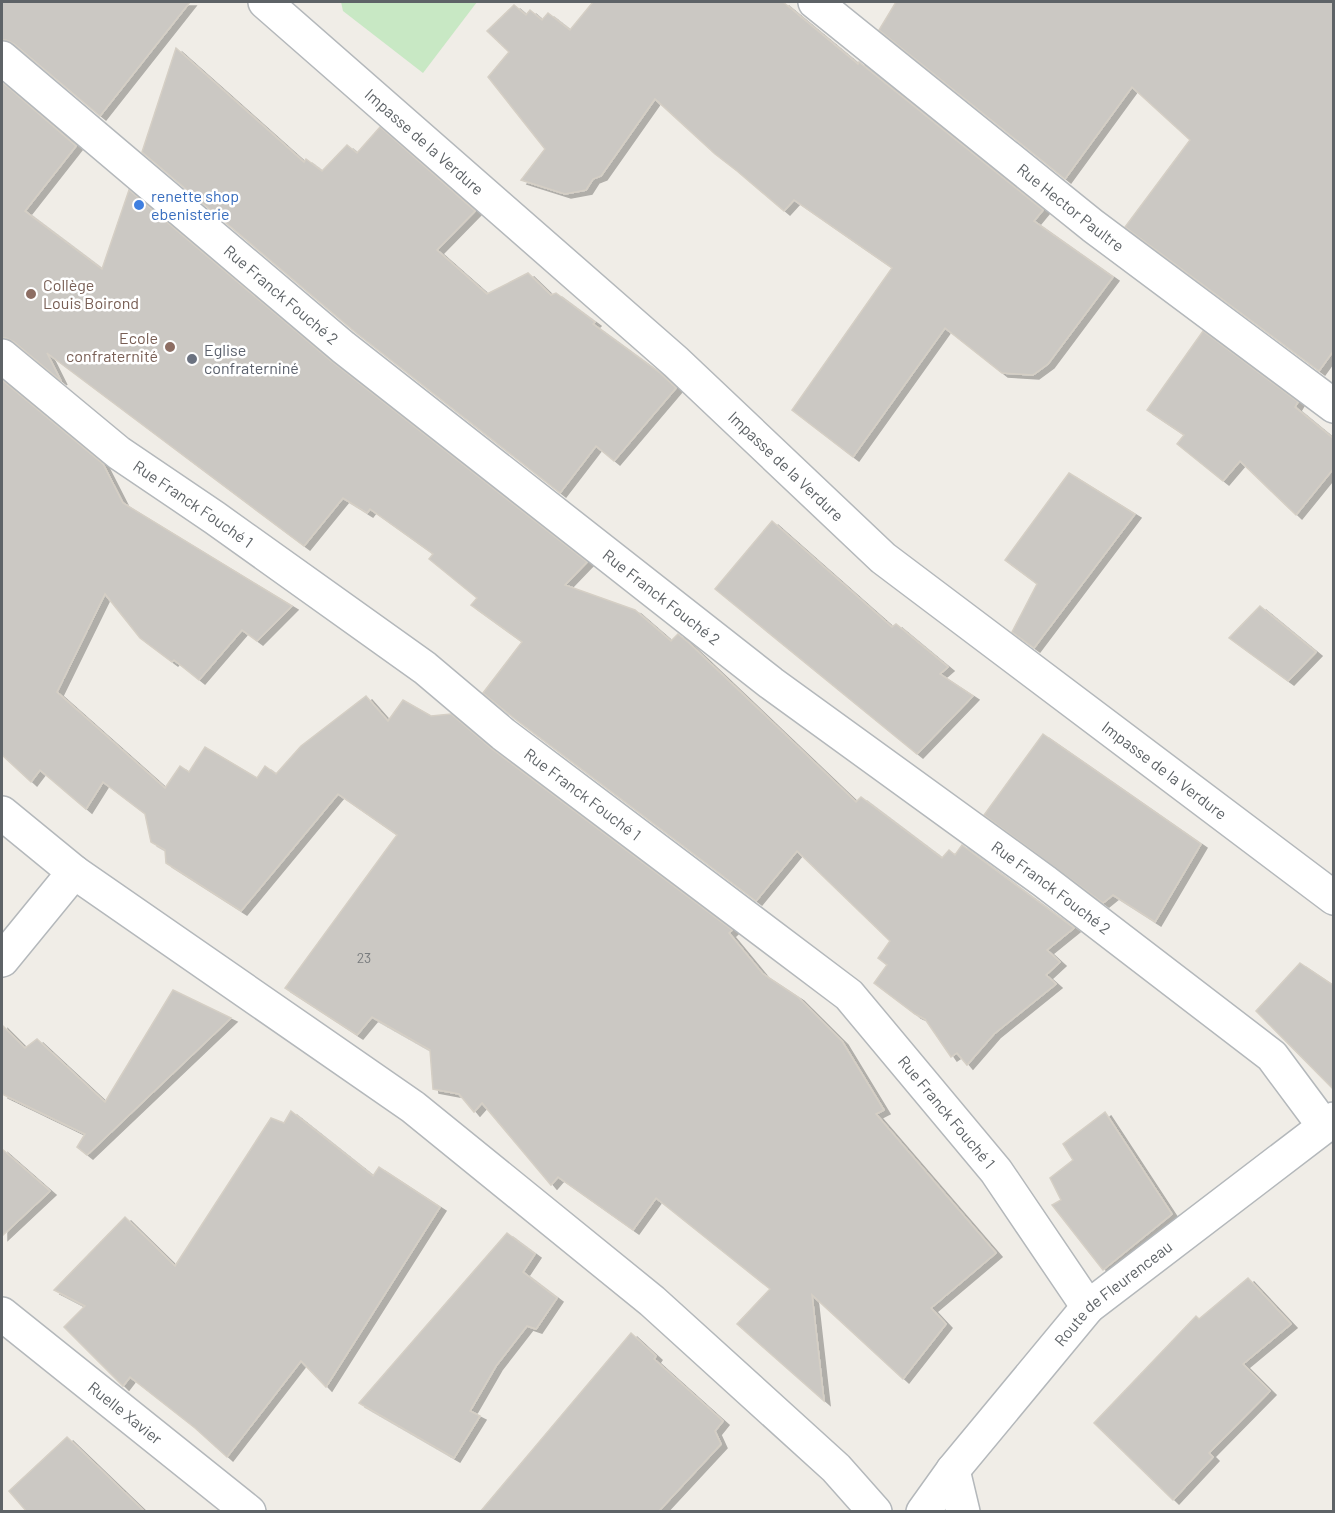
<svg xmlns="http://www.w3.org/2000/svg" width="1335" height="1513" viewBox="0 0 1335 1513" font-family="Barlow,sans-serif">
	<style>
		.green { fill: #c8e8c4 }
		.building { fill: #cbc8c3; stroke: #d5cfc5; stroke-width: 1.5; filter: url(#shadow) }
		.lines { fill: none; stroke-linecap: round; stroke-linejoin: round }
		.minor-casing { stroke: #b4b8bb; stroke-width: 36 }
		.minor { stroke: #fff; stroke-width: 33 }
		.shop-dot { fill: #3f7fe0; stroke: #fff; stroke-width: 2 }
		.education-dot { fill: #8d6e63; stroke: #fff; stroke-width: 2 }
		.worship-dot { fill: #6b7280; stroke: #fff; stroke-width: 2 }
		.labels { text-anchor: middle; stroke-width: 5; stroke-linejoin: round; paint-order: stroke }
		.number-label { font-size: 14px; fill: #797c7e }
		.street-label { font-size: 16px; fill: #5e6367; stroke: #fff }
		.shop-label { font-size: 16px; fill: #366cbe; stroke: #fff; text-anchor: start }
		.education-label { font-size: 16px; fill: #785e54; stroke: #fff; text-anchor: start }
		.worship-label { font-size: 16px; fill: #5b616d; stroke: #fff; text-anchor: start }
	</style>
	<defs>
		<filter id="shadow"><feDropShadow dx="6" dy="4" stdDeviation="0" flood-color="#0004"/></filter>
	</defs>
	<rect width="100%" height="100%" fill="#f0ede7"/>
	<!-- green -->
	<polygon class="green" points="341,2 477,2 423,73 343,11"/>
	<!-- building -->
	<g class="building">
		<polygon points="2,2 190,2 100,116 14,44 6,40 2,40"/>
		<polygon points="593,2 783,2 858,64 859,62 1043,210 1034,221 1113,277 1048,364 1033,375 1002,373 945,328 853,457 792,410 892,268 794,200 784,211 737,171 715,154 655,99 601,176 593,179 586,190 565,194 521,180 545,149 488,77 509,52 487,31 514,5 526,15 530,10 542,20 548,13 570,30"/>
		<polygon points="896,2 1334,2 1334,350 1319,371 1125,227 1190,140 1132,87 1065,179 879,30"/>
		<polygon points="176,48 304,162 306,159 322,171 347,145 357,153 380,127 475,211 437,250 487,294 528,273 551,295 556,293 595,322 593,324 660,373 676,388 614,461 596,446 560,493 355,332 142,152"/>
		<polygon points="2,82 76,146 25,211 102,269 129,190 331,361 587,562 565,585 635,610 671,641 678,634 689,643 856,802 861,797 942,858 949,850 955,855 962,845 1074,928 1047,950 1060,962 1046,975 1056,984 994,1034 967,1065 957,1053 951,1057 925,1019 915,1014 874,983 887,965 878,958 890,941 797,851 756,901 515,719 483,693 522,642 471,605 477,598 429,559 433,554 370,509 367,513 343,498 304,546 47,353 61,381 14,342 6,338 2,338"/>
		<polygon points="1203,331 1298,402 1295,407 1334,439 1334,468 1296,515 1240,461 1223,481 1177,444 1184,435 1147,410"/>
		<polygon points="2,380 103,464 123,503 292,606 257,641 242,630 199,680 174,660 172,662 140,638 105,594 57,692 165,788 180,766 189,772 205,747 257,778 265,766 276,774 301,746 366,696 388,721 403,700 431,716 451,714 492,749 732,930 729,933 763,974 798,997 842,1041 884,1110 876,1114 996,1253 931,1308 946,1324 903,1379 812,1295 824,1401 737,1324 770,1289 656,1198 633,1230 558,1177 551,1185 482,1103 474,1112 459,1094 433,1089 430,1050 372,1017 357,1035 285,988 397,835 338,794 241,911 166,863 165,850 151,842 145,814 103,782 86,809 40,770 31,782 2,755"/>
		<polygon points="1069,473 1135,514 1034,648 1012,632 1037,584 1005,560"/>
		<polygon points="772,521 892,627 896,624 948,667 940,674 973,696 917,754 715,589"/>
		<polygon points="1260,606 1316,652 1288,681 1229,638"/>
		<polygon points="1043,734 1201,844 1155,922 1113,895 1103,903 984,815"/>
		<polygon points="1300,963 1334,986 1334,1090 1256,1011"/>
		<polygon points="173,990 231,1018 87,1155 77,1147 85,1134 2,1094 2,1025 25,1048 37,1039 105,1102"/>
		<polygon points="291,1111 373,1176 379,1167 440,1207 326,1387 301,1361 227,1457 195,1428 130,1377 123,1386 64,1327 85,1306 54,1290 125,1217 175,1266 271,1118 284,1123"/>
		<polygon points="1105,1112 1172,1214 1103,1270 1052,1205 1061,1200 1050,1178 1073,1160 1063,1144"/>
		<polygon points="2,1149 50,1191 2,1236"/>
		<polygon points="507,1233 535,1254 523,1272 557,1298 536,1329 527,1326 496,1366 470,1411 480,1416 454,1458 359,1403"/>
		<polygon points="1248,1278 1291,1324 1243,1364 1270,1391 1209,1453 1213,1457 1173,1500 1094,1423 1196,1316 1199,1319"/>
		<polygon points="631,1333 656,1356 654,1359 723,1421 715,1431 721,1444 658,1512 480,1512"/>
		<polygon points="67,1437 145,1512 27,1512 9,1491"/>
	</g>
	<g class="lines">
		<defs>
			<g id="minor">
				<path id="s1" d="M265,2l411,360 207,196 451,340"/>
				<path id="s2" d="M815,2l278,224 241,180"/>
				<path id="s3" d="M2,58l341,289 428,336 273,198 228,175 52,70"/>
				<path id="s4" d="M2,356l117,97 96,65 210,150 78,66 346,261 147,176 92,136"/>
				<polyline points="2,813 74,872 413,1107 652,1301 836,1468 875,1512"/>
				<polyline points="2,960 74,872"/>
				<path id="s5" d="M2,1314l247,198"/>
				<polyline points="953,1470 963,1512"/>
				<path id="s6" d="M923,1512l30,-42 135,-163 246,-188"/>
			</g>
		</defs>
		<!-- minor casing -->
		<use href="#minor" class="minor-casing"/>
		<!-- minor -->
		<use href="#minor" class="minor"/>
	</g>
	<!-- markers -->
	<circle class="shop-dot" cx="139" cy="205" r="6"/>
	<g class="education-dot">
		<circle cx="31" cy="294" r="6"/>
		<circle cx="170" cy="347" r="6"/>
	</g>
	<circle class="worship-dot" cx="192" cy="359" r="6"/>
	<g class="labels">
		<!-- number labels -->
		<g class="number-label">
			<text x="364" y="963">23</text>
		</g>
		<!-- street labels -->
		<g class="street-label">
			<text dy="6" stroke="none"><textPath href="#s1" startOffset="212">Impasse de la Verdure</textPath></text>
			<text dy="6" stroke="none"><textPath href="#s2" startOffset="328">Rue Hector Paultre</textPath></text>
			<text dy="6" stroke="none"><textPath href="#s3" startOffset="366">Rue Franck Fouché 2</textPath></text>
			<text dy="6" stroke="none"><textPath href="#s1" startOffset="698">Impasse de la Verdure</textPath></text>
			<text dy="6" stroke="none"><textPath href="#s4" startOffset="242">Rue Franck Fouché 1</textPath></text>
			<text dy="6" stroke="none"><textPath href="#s3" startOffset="852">Rue Franck Fouché 2</textPath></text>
			<text dy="6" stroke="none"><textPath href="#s1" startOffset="1184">Impasse de la Verdure</textPath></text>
			<text dy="6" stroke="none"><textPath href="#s4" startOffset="728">Rue Franck Fouché 1</textPath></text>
			<text dy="6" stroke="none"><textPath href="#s3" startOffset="1338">Rue Franck Fouché 2</textPath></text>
			<text dy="6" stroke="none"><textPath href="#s4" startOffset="1214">Rue Franck Fouché 1</textPath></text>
			<text dy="6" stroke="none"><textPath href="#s6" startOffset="291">Route de Fleurenceau</textPath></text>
			<text dy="6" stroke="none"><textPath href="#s5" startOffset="158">Ruelle Xavier</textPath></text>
		</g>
		<!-- shop labels -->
		<g class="shop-label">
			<text x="151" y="202">renette shop<tspan x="151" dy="18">ebenisterie</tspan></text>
		</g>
		<!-- education labels -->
		<g class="education-label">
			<text x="43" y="291">Collège<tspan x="43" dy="18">Louis Boirond</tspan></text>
			<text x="158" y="344" text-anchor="end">Ecole<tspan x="158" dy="18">confraternité</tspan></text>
		</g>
		<!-- worship labels -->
		<g class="worship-label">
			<text x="204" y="356">Eglise<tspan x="204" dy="18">confraterniné</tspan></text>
		</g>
	</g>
	<!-- border -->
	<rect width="1335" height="1513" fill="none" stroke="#5e6367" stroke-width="6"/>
</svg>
